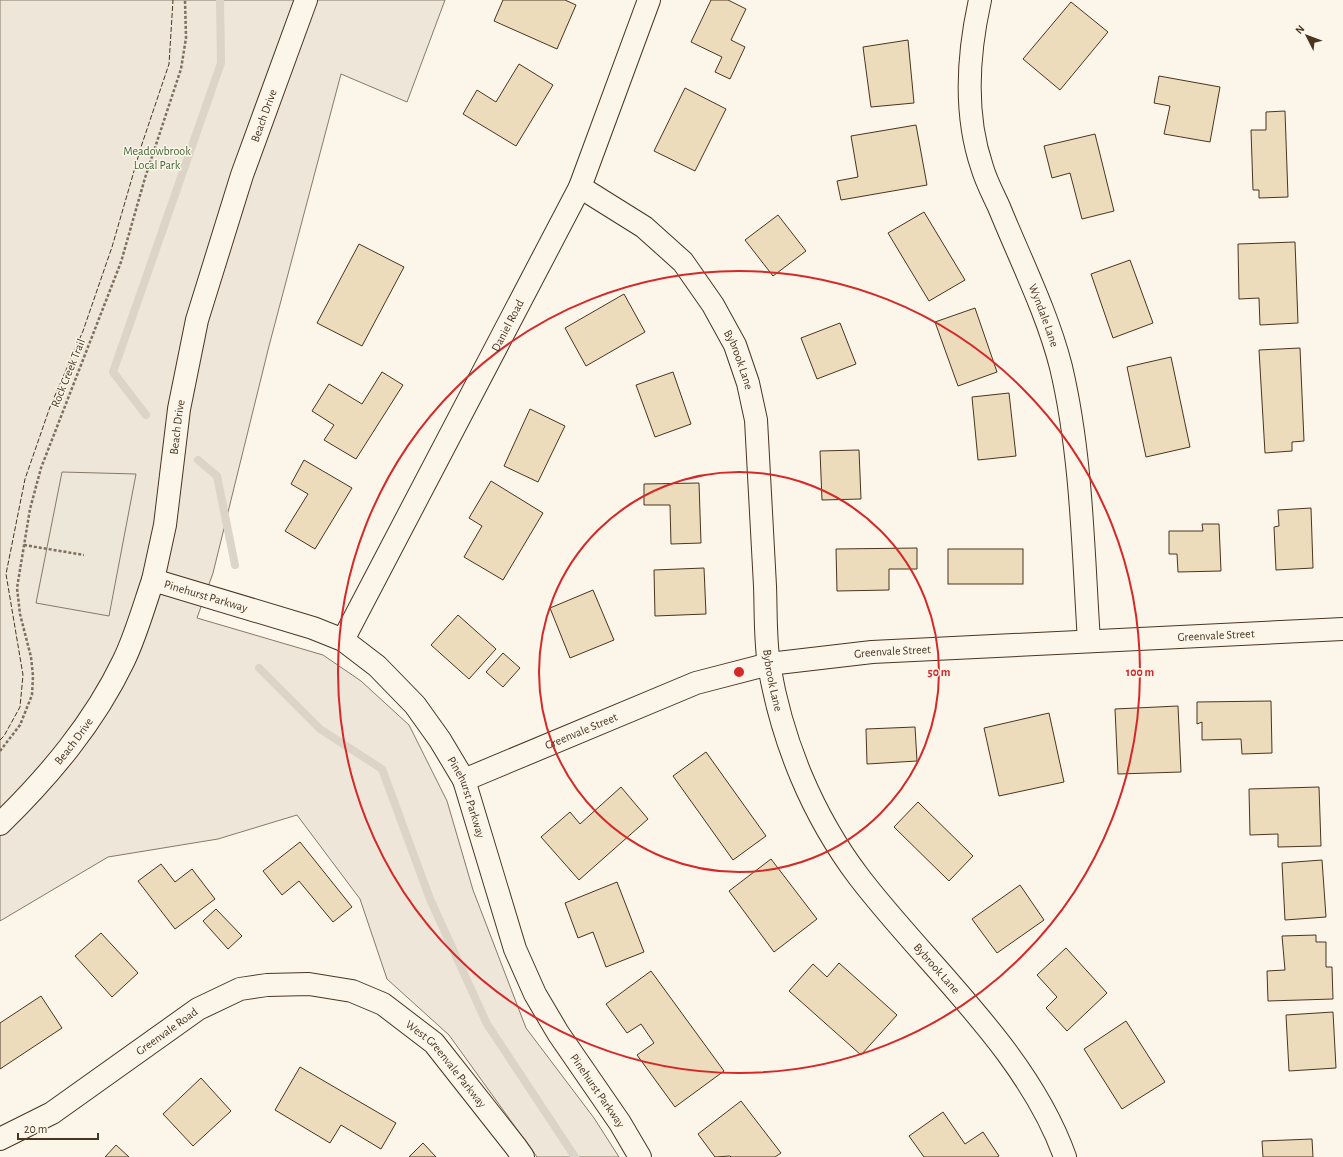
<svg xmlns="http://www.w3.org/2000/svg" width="1343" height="1157" viewBox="0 0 1343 1157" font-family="'Alegreya Sans',sans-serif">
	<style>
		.green { fill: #ede6d9; stroke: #887966 }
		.parking { fill: #ede7d9; stroke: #887966 }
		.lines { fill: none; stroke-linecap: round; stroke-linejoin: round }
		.stream { stroke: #dcd4c6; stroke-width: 8 }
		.building { fill: #ecdcbc; stroke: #4a3520 }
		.minor-casing { stroke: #4a3520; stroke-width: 24 }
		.tertiary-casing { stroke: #4a3520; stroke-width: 24 }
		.path { stroke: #7f6f5c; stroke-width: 2.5; stroke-dasharray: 3 2; stroke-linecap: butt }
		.minor { stroke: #fbf6e9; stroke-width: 22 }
		.tertiary { stroke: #fbf6e9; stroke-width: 22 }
		.fence { stroke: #4a3520; stroke-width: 1; stroke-dasharray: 5 2; stroke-linecap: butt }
		.ring { fill: none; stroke: #d62828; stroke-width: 2 }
		.labels { text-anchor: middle; stroke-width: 3; stroke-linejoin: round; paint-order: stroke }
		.street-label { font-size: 12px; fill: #4a3520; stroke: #fbf6e9 }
		.park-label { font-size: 12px; fill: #436837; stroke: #fbf6e9 }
		.centre { fill: #d62828; stroke: #fbf6e9; stroke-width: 2 }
		.ring-label { font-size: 12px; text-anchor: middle; font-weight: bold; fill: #d62828; stroke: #fbf6e9; stroke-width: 3; stroke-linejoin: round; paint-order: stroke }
	</style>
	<rect width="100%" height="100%" fill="#fbf6e9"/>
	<!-- green -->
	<polygon class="green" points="0,0 445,0 407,102 341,74 269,346 213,573 197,618 323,655 361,681 409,725 447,801 473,890 526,1028 594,1118 619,1157 537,1157 449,1035 387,979 360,899 297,815 218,839 108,857 0,921"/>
	<!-- parking -->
	<polygon class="parking" points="62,472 136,474 109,616 36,603"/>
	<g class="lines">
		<!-- stream -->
		<g class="stream">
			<polyline points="146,415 113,372 221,63 220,0"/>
			<polyline points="198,460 217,476 235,565"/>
			<polyline points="259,668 320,729 382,769 430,899 487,1024 575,1157"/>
		</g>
	</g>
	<!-- building -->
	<g class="building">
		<polygon points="503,0 565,0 576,5 557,49 494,21"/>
		<polygon points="711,0 728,0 746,9 731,40 745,47 730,79 715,72 722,57 691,42"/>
		<polygon points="1071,2 1108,32 1060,90 1023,59"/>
		<polygon points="908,40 914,103 871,107 863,47"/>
		<polygon points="519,64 553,85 516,146 463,114 477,90 496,102"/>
		<polygon points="1159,76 1220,87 1210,142 1164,134 1170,106 1154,103"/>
		<polygon points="685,88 726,109 695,171 654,151"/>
		<polygon points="1285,111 1288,197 1259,198 1259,190 1253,190 1251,130 1266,130 1266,112"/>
		<polygon points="916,125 927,185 841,200 837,181 858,177 851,136"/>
		<polygon points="1095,134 1114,211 1082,219 1070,173 1052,178 1044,146"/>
		<polygon points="924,212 965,280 929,301 888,233"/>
		<polygon points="778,215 806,251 773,276 745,240"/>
		<polygon points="1295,242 1298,323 1260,325 1259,298 1239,299 1238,244"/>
		<polygon points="359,244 404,267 362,346 317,323"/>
		<polygon points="1130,260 1153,323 1113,338 1091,274"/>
		<polygon points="624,294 645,332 586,366 565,328"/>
		<polygon points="975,308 997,372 958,386 935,322"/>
		<polygon points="840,323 856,364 817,379 801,338"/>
		<polygon points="1300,348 1304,441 1292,442 1292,451 1265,453 1259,350"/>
		<polygon points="1171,357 1190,447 1146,457 1127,367"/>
		<polygon points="382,372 403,385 356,459 324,440 334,425 312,411 329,384 362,404"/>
		<polygon points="673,372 691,424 655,437 636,385"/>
		<polygon points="1009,393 1016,456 978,460 972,397"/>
		<polygon points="530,409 565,426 538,482 504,466"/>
		<polygon points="859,450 861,499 822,500 820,451"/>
		<polygon points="304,460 352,488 315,549 285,531 308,494 291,484"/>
		<polygon points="491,481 543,513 503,580 464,557 482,526 469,518"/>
		<polygon points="699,483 701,543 671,544 670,505 644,505 644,484"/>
		<polygon points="1311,508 1313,568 1276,570 1274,527 1279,526 1278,510"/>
		<polygon points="1202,524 1219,524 1221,571 1178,572 1177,554 1169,554 1169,531 1203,531"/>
		<polygon points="917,548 917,569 889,569 889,590 837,591 836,549"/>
		<rect x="948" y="549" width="75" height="35"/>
		<polygon points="704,568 706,614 655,616 654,570"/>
		<polygon points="593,590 614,640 570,658 550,608"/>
		<polygon points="458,615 496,649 469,679 431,645"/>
		<polygon points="503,653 520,668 503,687 486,672"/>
		<polygon points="1271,701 1272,753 1242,754 1241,739 1202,740 1202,722 1197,724 1197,702"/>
		<polygon points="1178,706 1181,772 1118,774 1115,709"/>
		<polygon points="1049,713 1064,782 999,796 984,728"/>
		<polygon points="915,727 917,761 867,764 866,729"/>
		<polygon points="706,752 766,836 733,860 673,776"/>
		<polygon points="621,787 648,819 579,880 541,837 570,812 580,824"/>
		<polygon points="1319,787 1321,846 1278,847 1278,834 1250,835 1249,789"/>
		<polygon points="918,802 973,856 949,881 894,827"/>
		<polygon points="300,842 352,907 333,922 299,881 282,895 263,871"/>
		<polygon points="771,859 817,919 774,952 729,891"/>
		<polygon points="1322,860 1326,917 1285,920 1282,863"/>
		<polygon points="161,864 175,882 192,869 215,899 175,929 138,881"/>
		<polygon points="617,882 644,952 606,967 593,932 578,938 565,903"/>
		<polygon points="1020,885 1044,920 997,953 972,919"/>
		<polygon points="216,909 242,936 228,949 203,921"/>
		<polygon points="101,933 138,973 112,997 75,956"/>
		<polygon points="1316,935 1316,942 1326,942 1326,967 1332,967 1333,999 1268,1001 1267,971 1285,970 1282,936"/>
		<polygon points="1066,948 1107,993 1067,1031 1046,1008 1057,997 1037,975"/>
		<polygon points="839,963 897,1015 861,1055 789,991 813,964 827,977"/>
		<polygon points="651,971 724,1071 675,1107 637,1055 654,1043 641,1024 627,1033 606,1004"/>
		<polygon points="41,996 62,1028 0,1069 0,1023"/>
		<polygon points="1333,1012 1336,1068 1289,1071 1286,1015"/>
		<polygon points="1126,1021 1165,1082 1122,1109 1084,1049"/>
		<polygon points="300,1067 396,1123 381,1149 341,1125 330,1143 275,1110"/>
		<polygon points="201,1078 231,1111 193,1146 163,1114"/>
		<polygon points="741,1101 781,1153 775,1157 731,1157 730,1156 715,1157 698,1134"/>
		<polygon points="943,1112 965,1144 983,1132 999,1156 997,1157 924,1157 909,1136"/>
		<polygon points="1312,1139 1313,1157 1263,1157 1262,1141"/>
		<polygon points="423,1143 436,1157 409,1157"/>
		<polygon points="116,1145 129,1157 105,1157"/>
	</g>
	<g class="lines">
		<defs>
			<g id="minor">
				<path id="s1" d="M980,0c-12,54 -16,114 2,167 4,14 11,27 17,40 21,52 48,105 62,160 21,89 22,183 28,274"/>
				<path id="s2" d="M580,187l64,40 39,35 30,43 22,40 13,38 8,37c3,55 6,111 9,166 1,26 0,53 4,79 13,76 43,150 90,212 68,89 168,173 206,280"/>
				<path id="s3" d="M153,580l12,-55 14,-116 18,-89 45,-145 64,-175"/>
				<path id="s4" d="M464,780l232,-97 73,-19 103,-12 471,-23"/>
				<path id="s5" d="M0,1139l52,-26 146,-104 42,-20 27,-4 42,-1 43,7 31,13 51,39 82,104 7,10"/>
			</g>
			<g id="tertiary">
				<path id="s6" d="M343,640l237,-453 69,-187"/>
				<path id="s7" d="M0,824c49,-48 94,-101 124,-164 12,-25 20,-54 29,-80l160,48 30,12 34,26 38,39 25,35 24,40 51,169 20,45 23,39 62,90 20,34"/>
			</g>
		</defs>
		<!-- minor casing -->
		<use href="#minor" class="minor-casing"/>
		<!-- tertiary casing -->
		<use href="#tertiary" class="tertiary-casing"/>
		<!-- path -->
		<g class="path">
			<polyline points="24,545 84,555"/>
			<polyline points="0,751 20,725 32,695 33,676 31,657 20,614 17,588 30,509 41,468 121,262 145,178 181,69 186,38 185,0"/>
		</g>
		<!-- minor -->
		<use href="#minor" class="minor"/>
		<!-- tertiary -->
		<use href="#tertiary" class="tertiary"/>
		<!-- fence -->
		<polyline class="fence" points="0,740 4,736 20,707 23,675 6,574 25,479 50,407 83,331 112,247 141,147 169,64 173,0"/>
	</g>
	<!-- distance rings -->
	<g class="ring">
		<circle cx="739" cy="672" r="200"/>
		<circle cx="739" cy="672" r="401"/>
	</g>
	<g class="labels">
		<!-- street labels -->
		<g class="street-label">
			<text dy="4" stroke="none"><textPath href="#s3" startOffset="479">Beach Drive</textPath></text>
			<text dy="4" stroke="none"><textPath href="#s1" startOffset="330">Wyndale Lane</textPath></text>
			<text dy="4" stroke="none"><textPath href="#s6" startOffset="355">Daniel Road</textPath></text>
			<text dy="4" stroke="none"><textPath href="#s2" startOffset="241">Bybrook Lane</textPath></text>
			<text transform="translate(68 373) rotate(-68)" y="4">Rock Creek Trail</text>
			<text dy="4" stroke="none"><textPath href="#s3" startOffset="155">Beach Drive</textPath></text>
			<text dy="4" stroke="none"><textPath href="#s7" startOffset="347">Pinehurst Parkway</textPath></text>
			<text dy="4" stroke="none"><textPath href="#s4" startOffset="775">Greenvale Street</textPath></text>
			<text dy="4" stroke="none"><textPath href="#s4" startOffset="451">Greenvale Street</textPath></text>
			<text dy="4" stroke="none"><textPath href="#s2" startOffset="565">Bybrook Lane</textPath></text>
			<text dy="4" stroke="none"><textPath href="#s4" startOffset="127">Greenvale Street</textPath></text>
			<text dy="4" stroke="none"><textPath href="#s7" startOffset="111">Beach Drive</textPath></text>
			<text dy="4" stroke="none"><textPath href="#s7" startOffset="695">Pinehurst Parkway</textPath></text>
			<text dy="4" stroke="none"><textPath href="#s2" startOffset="902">Bybrook Lane</textPath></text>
			<text dy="4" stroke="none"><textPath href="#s5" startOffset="199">Greenvale Road</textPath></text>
			<text dy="4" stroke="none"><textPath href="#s5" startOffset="518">West Greenvale Parkway</textPath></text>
			<text dy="4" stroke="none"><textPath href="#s7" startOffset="1019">Pinehurst Parkway</textPath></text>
		</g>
		<!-- park labels -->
		<g class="park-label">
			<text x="157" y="155">Meadowbrook<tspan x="157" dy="14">Local Park</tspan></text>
		</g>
	</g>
	<circle cx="739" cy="672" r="6" class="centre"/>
	<g class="ring-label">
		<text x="939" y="676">50 m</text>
		<text x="1140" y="676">100 m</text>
	</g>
	<!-- north arrow -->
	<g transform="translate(1307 36) rotate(312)" stroke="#fbf6e9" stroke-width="3" paint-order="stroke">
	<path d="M0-3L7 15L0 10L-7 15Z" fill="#4a3520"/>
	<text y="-6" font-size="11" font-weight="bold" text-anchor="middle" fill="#4a3520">N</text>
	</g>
	<!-- scale -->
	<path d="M18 1133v6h80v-6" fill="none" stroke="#4a3520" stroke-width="2"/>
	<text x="24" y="1133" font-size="12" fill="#4a3520" stroke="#fbf6e9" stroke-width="3" paint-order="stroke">20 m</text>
</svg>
